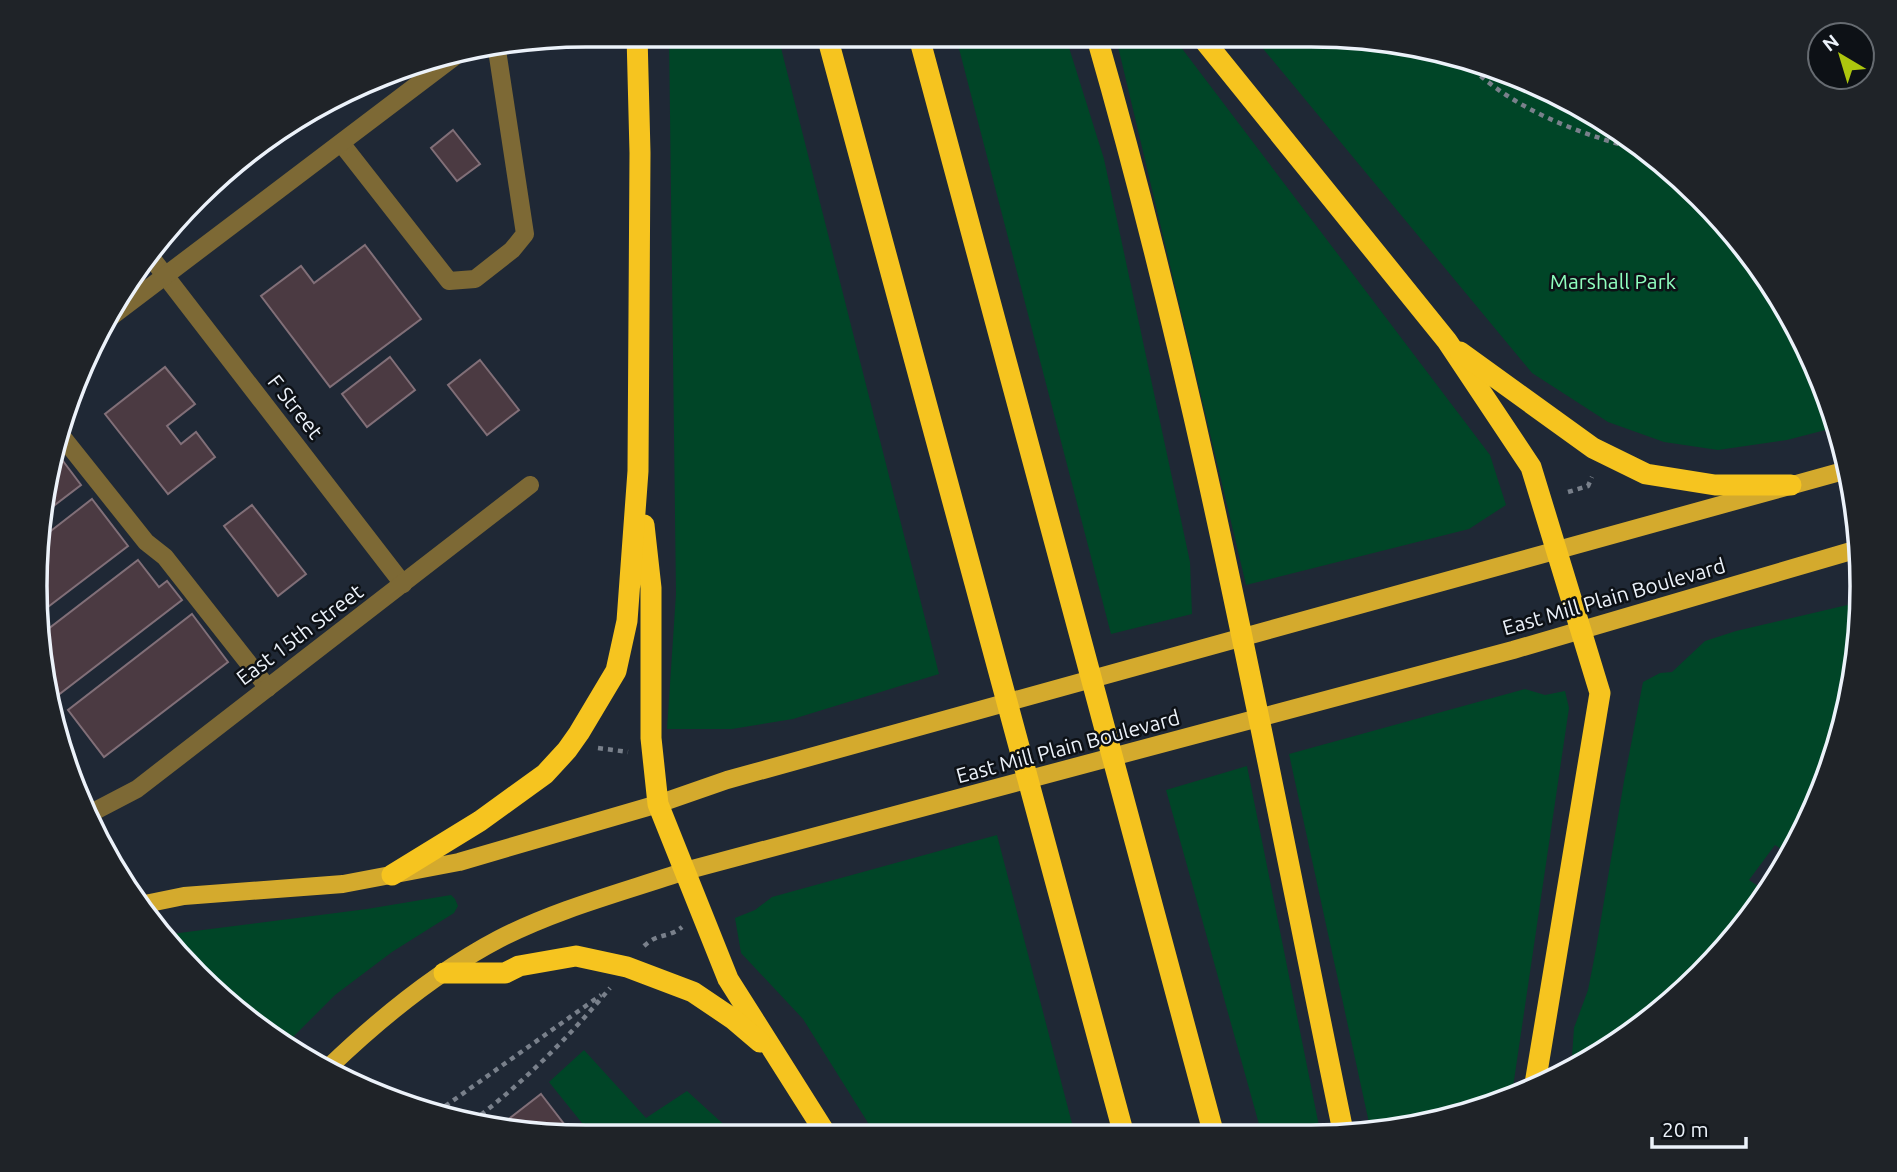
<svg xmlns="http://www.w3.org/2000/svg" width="1897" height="1172" viewBox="0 0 1897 1172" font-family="Ubuntu,sans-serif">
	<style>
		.green { fill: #004527 }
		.building { fill: #4b3a42; stroke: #816f78; stroke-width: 2 }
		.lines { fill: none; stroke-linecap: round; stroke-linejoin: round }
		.path { stroke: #79808b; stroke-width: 4.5; stroke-dasharray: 5 5; stroke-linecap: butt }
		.minor { stroke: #7d6935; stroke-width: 18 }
		.major { stroke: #d4aa2d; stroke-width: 18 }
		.highway { stroke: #f6c41f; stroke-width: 21 }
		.labels { text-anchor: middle; stroke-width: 5; stroke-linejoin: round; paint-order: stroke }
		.park-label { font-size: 21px; fill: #90ffbf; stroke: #0d1116 }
		.street-label { font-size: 21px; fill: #ecf2fa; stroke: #0d1116 }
		.rim { fill: none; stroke: #ecf2fa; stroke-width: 3.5 }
	</style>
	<rect width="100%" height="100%" fill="#1f2835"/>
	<!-- green -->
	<g class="green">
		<polygon points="669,35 778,36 939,674 793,719 732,729 667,729 676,594"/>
		<polygon points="956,37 1066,38 1104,159 1190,562 1192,614 1111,634"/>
		<polygon points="1116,38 1174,38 1490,455 1506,505 1469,529 1246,585"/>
		<polygon points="1255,39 1383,40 1521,77 1646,149 1725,222 1788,310 1833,408 1837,427 1787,440 1718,450 1664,442 1608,422 1532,373"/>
		<polygon points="1860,602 1861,622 1843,728 1805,829 1790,855 1775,845 1749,880 1764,890 1717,955 1674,1001 1586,1063 1571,1070 1574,1028 1588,990 1596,949 1624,781 1643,682 1660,673 1672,672 1705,641 1736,631"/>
		<polygon points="1525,689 1545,695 1565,691 1569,708 1512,1094 1454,1118 1371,1132 1289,754"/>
		<polygon points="1247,766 1321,1136 1262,1135 1166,790"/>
		<polygon points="997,835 1075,1135 875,1134 803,1019 741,953 735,918 755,910 772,897"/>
		<polygon points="451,895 455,899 458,906 454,913 392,952 335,995 286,1044 251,1023 163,935 367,909"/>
		<polygon points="584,1050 646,1118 687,1091 733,1133 590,1133 549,1082"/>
	</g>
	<!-- building -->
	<g class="building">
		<polygon points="453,130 480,164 457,181 431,148"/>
		<polygon points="365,245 421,319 330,387 261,296 301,266 314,283"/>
		<polygon points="390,357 415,390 367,427 342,394"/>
		<polygon points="480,360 519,410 487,435 448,385"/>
		<polygon points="165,367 195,404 167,426 181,444 196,432 215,457 168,494 105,414"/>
		<polygon points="57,453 81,485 47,511"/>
		<polygon points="92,499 128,546 40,613 35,586 43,537"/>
		<polygon points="252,505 306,574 278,596 224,526"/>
		<polygon points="138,560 159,587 167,581 182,600 57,696 52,688 43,633"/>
		<polygon points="192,614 228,662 104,757 68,710"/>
		<polygon points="541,1094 571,1133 514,1132 497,1128"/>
	</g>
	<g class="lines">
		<!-- path -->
		<g class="path">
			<path d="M1466,62c48,50 120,74 185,91"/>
			<polyline points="1568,492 1588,486 1592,477"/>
			<polyline points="598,748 628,752"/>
			<path d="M644,946c15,-14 23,-7 38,-19"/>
			<polyline points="437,1112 601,995"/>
			<path d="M473,1121c51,-39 96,-84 137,-133"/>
		</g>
		<!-- minor -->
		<g class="minor">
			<polyline points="341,143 449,281 475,279 512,250 525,234 497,50"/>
			<polyline points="150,256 403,584"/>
			<polyline points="108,319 454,57"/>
			<polyline points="60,434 146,542 165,557 268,688"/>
			<polyline points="91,813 137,789 530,485"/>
		</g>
		<!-- major -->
		<g class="major">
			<polyline points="140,905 184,896 343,884 459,862 658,804 727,780 1847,470"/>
			<path d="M328,1068c51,-49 108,-96 171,-129 58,-30 124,-47 186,-68l828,-221 345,-101"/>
		</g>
		<!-- highway -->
		<g class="highway">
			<polyline points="827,36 1124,1135"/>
			<polyline points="919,37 1214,1135"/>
			<path d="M1097,38c104,360 171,731 247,1098"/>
			<polyline points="1203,39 1447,341 1531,467 1600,693 1535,1084"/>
			<polyline points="1460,352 1593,448 1646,474 1715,485 1791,485"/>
			<polyline points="644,525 651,588 651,738 658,804 728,979 826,1134"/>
			<polyline points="392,875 480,821 545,774 567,750 579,733 616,671 627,621 638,471 640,153 637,35"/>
			<polyline points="444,973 505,973 519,966 576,956 627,967 693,992 733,1019 760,1042"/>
		</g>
	</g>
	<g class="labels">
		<!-- park labels -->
		<g class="park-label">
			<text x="1613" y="289">Marshall Park</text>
		</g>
		<!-- street labels -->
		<g class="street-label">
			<text transform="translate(295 407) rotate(52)" y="7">F Street</text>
			<text transform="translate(1614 597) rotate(-16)" y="7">East Mill Plain Boulevard</text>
			<text transform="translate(300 635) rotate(-37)" y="7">East 15th Street</text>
			<text transform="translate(1068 747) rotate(-15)" y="7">East Mill Plain Boulevard</text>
		</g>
	</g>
	<!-- crop -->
	<path d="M0 0H1897V1172H0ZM586 47H1311A539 539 0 0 1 1850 586V586A539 539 0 0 1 1311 1125H586A539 539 0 0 1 47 586V586A539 539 0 0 1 586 47Z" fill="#1f2328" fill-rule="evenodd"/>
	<path class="rim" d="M586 47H1311A539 539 0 0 1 1850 586V586A539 539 0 0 1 1311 1125H586A539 539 0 0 1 47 586V586A539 539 0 0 1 586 47Z"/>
	<!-- north arrow -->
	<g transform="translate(1841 56) rotate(322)"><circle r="33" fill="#0d1116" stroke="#666b71" stroke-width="2"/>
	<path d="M0-5L12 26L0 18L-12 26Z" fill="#adc60e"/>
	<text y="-10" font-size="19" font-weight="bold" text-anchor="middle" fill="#ecf2fa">N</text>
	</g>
	<!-- scale -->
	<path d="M1652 1137v10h94v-10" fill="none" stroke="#ecf2fa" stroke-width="3.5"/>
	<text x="1662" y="1137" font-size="21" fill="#ecf2fa" stroke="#0d1116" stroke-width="5" paint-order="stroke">20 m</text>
</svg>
